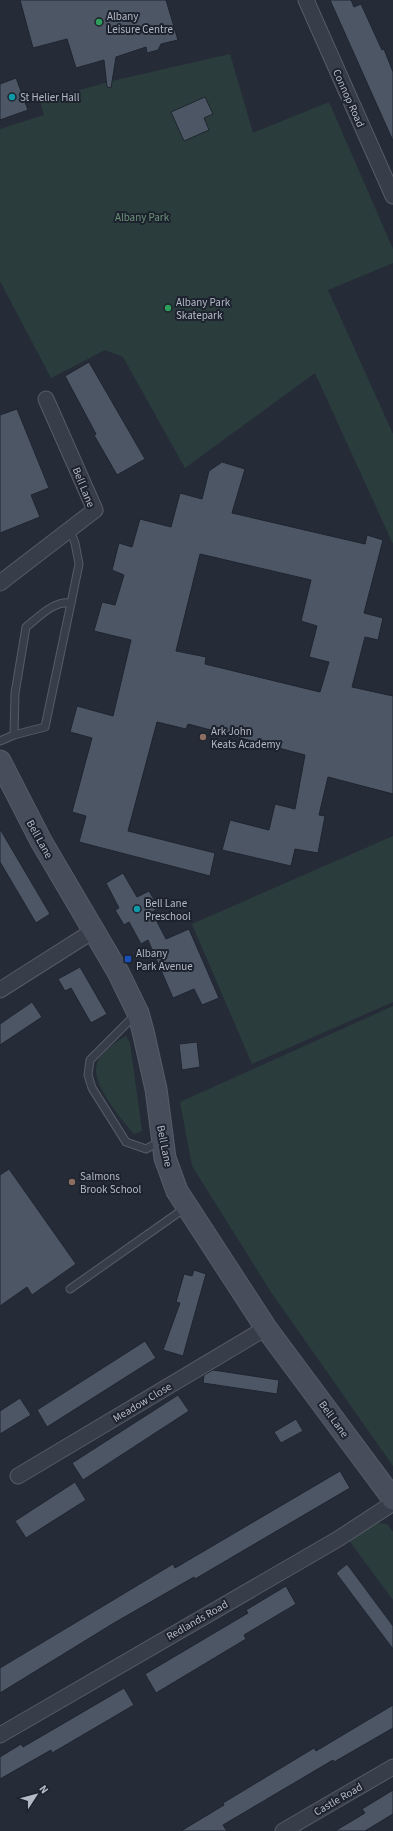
<svg xmlns="http://www.w3.org/2000/svg" width="393" height="1831" viewBox="0 0 393 1831" font-family="'Source Sans 3',sans-serif">
	<style>
		.green { fill: #2b3c3d }
		.building { fill: #4d5664; stroke: #1f2530; fill-rule: evenodd }
		.lines { fill: none; stroke-linecap: round; stroke-linejoin: round }
		.lane-casing { stroke: #565c67; stroke-width: 9 }
		.street-casing { stroke: #565c67; stroke-width: 17 }
		.secondary-casing { stroke: #565c67; stroke-width: 23 }
		.lane { stroke: #383e49; stroke-width: 7 }
		.street { stroke: #383e49; stroke-width: 15 }
		.secondary { stroke: #474d5b; stroke-width: 21 }
		.leisure-dot { fill: #2e9e5b; stroke: #1d232e; stroke-width: 1.5 }
		.culture-dot { fill: #0f9aa8; stroke: #1d232e; stroke-width: 1.5 }
		.education-dot { fill: #8d6e63; stroke: #1d232e; stroke-width: 1.5 }
		.transit-dot { fill: #1a4fb4; stroke: #1d232e; stroke-width: 1.5 }
		.labels { text-anchor: middle; stroke-width: 4; stroke-linejoin: round; paint-order: stroke }
		.poi-label { font-size: 11px; fill: #b3b9c5; stroke: #1d232e; text-anchor: start }
		.street-label { font-size: 11px; fill: #b3b9c5; stroke: #1d232e }
		.park-label { font-size: 11px; fill: #6d9378; stroke: #1d232e }
	</style>
	<rect width="100%" height="100%" fill="#252c38"/>
	<!-- green -->
	<g class="green">
		<polygon points="230,54 253,133 329,102 393,249 393,263 328,290 393,434 393,544 315,373 185,468 123,357 105,350 51,378 0,281 0,129 44,115 40,101 112,81"/>
		<polygon points="393,836 393,1002 252,1064 192,924"/>
		<polygon points="393,1006 393,1466 271,1292 192,1166 180,1102"/>
		<path d="M126,1036l4,7 12,88 -8,3c-12,-14 -44,-51 -37,-70 3,-11 19,-22 29,-28z"/>
		<polygon points="376,1523 387,1524 393,1532 393,1600 348,1539"/>
	</g>
	<!-- building -->
	<g class="building">
		<polygon points="20,0 166,0 178,40 161,44 158,50 147,53 146,47 116,57 111,88 107,87 104,60 76,68 67,39 33,48"/>
		<polygon points="330,0 351,0 354,7 361,4 382,50 384,49 393,72 393,141"/>
		<polygon points="16,78 28,110 0,120 0,84"/>
		<polygon points="205,97 213,114 204,118 209,130 184,141 171,112"/>
		<polygon points="89,362 145,459 117,475 94,435 96,434 65,376"/>
		<polygon points="17,409 49,488 31,495 40,517 0,533 0,415"/>
		<path d="M222,462l23,7 -13,44 133,31 2,-9 16,5 -19,73 19,5 -5,22 -13,-3 -13,50 41,9v98l-65,-17 -9,38 6,1 -7,37 -23,-4 -4,17 -69,-16 8,-30 39,10 6,-26 20,5 10,-54 -117,-31 -2,5 -29,-7 -29,109 87,22 -5,23 -131,-34 7,-26 -14,-4 20,-74 -22,-6 7,-26 36,10 18,-76 -37,-9 8,-29 13,3 9,-30 -12,-5 7,-27 13,4 8,-28 31,8 9,-34 22,6 7,-28zM200,554l111,26 -10,41 16,5 -8,31 20,5 -9,30 -115,-28 1,-7 -30,-6z"/>
		<polygon points="0,829 50,914 36,923 0,862"/>
		<polygon points="123,873 137,897 149,891 159,908 152,912 166,939 189,929 219,998 202,1005 194,989 173,998 148,940 141,944 129,922 124,925 115,910 119,908 106,883"/>
		<polygon points="80,967 107,1014 91,1023 71,988 65,991 58,979"/>
		<polygon points="32,1002 42,1017 0,1045 0,1024"/>
		<polygon points="197,1042 200,1067 182,1070 179,1044"/>
		<polygon points="9,1169 76,1264 32,1295 27,1287 0,1306 0,1175"/>
		<polygon points="194,1270 206,1274 183,1356 163,1350 180,1303 176,1302 184,1274 192,1276"/>
		<polygon points="145,1341 156,1358 47,1427 37,1410"/>
		<polygon points="213,1370 279,1380 277,1394 203,1383 204,1375"/>
		<polygon points="178,1395 189,1411 83,1480 72,1463"/>
		<polygon points="20,1398 31,1415 0,1434 0,1411"/>
		<polygon points="296,1419 303,1431 281,1443 274,1432"/>
		<polygon points="340,1471 350,1488 195,1579 194,1577 114,1623 0,1693 0,1668 10,1662 173,1564 175,1568"/>
		<polygon points="75,1482 86,1500 26,1538 15,1521"/>
		<polygon points="347,1564 393,1626 393,1649 336,1573"/>
		<polygon points="286,1586 296,1604 244,1635 246,1639 156,1693 145,1674 248,1613 246,1610"/>
		<polygon points="124,1688 134,1705 52,1753 51,1750 0,1779 0,1757 21,1744 23,1747"/>
		<polygon points="393,1705 393,1728 334,1762 333,1760 223,1825 227,1831 181,1831 224,1805 223,1803 314,1748 316,1751"/>
		<polygon points="393,1790 393,1814 365,1831 335,1831 365,1813 362,1809"/>
	</g>
	<g class="lines">
		<defs>
			<g id="lane">
				<polyline points="70,530 75,543 79,564 71,603"/>
				<path d="M0,741l14,-6 31,-8 26,-124c-17,-3 -32,14 -45,24l-11,66 -1,42"/>
				<polyline points="136,1014 90,1060 88,1075 92,1088 126,1142 146,1149 161,1141"/>
				<polyline points="70,1289 185,1208"/>
			</g>
			<g id="street">
				<polyline points="306,0 393,196"/>
				<polyline points="0,583 95,510 46,399"/>
				<polyline points="0,990 93,931"/>
				<polyline points="18,1476 266,1328"/>
				<polyline points="0,1735 338,1539 393,1503"/>
				<polyline points="283,1831 393,1767"/>
			</g>
			<polyline id="secondary" points="0,761 41,841 118,972 138,1013 143,1031 156,1089 165,1158 177,1191 266,1328 393,1499"/>
		</defs>
		<!-- lane casing -->
		<use href="#lane" class="lane-casing"/>
		<!-- street casing -->
		<use href="#street" class="street-casing"/>
		<!-- secondary casing -->
		<use href="#secondary" class="secondary-casing"/>
		<!-- lane -->
		<use href="#lane" class="lane"/>
		<!-- street -->
		<use href="#street" class="street"/>
		<!-- secondary -->
		<use href="#secondary" class="secondary"/>
	</g>
	<!-- markers -->
	<g class="leisure-dot">
		<circle cx="99" cy="22" r="4"/>
		<circle cx="168" cy="308" r="4"/>
	</g>
	<g class="culture-dot">
		<circle cx="12" cy="97" r="4"/>
		<circle cx="137" cy="909" r="4"/>
	</g>
	<g class="education-dot">
		<circle cx="203" cy="737" r="4"/>
		<circle cx="72" cy="1182" r="4"/>
	</g>
	<rect class="transit-dot" x="124" y="955" width="8" height="8" rx="2"/>
	<g class="labels">
		<!-- poi labels -->
		<g class="poi-label">
			<text x="107" y="20">Albany<tspan x="107" dy="13">Leisure Centre</tspan></text>
			<text x="20" y="101">St Helier Hall</text>
			<text x="176" y="306">Albany Park<tspan x="176" dy="13">Skatepark</tspan></text>
			<text x="211" y="735">Ark John<tspan x="211" dy="13">Keats Academy</tspan></text>
			<text x="145" y="907">Bell Lane<tspan x="145" dy="13">Preschool</tspan></text>
			<text x="136" y="957">Albany<tspan x="136" dy="13">Park Avenue</tspan></text>
			<text x="80" y="1180">Salmons<tspan x="80" dy="13">Brook School</tspan></text>
		</g>
		<!-- street labels -->
		<g class="street-label">
			<text transform="translate(349 98) rotate(66)" y="4">Connop Road</text>
			<text transform="translate(84 487) rotate(68)" y="4">Bell Lane</text>
			<text transform="translate(40 839) rotate(61)" y="4">Bell Lane</text>
			<text transform="translate(165 1146) rotate(79)" y="4">Bell Lane</text>
			<text transform="translate(142 1402) rotate(-31)" y="4">Meadow Close</text>
			<text transform="translate(334 1419) rotate(54)" y="4">Bell Lane</text>
			<text transform="translate(197 1620) rotate(-30)" y="4">Redlands Road</text>
			<text transform="translate(338 1799) rotate(-30)" y="4">Castle Road</text>
		</g>
		<!-- park labels -->
		<g class="park-label">
			<text x="142" y="221">Albany Park</text>
		</g>
	</g>
	<!-- north arrow -->
	<g transform="translate(36 1795) rotate(54)" stroke="#1d232e" stroke-width="3" paint-order="stroke">
	<path d="M0-3L7 15L0 10L-7 15Z" fill="#b3b9c5"/>
	<text y="-6" font-size="11" font-weight="bold" text-anchor="middle" fill="#b3b9c5">N</text>
	</g>
</svg>
